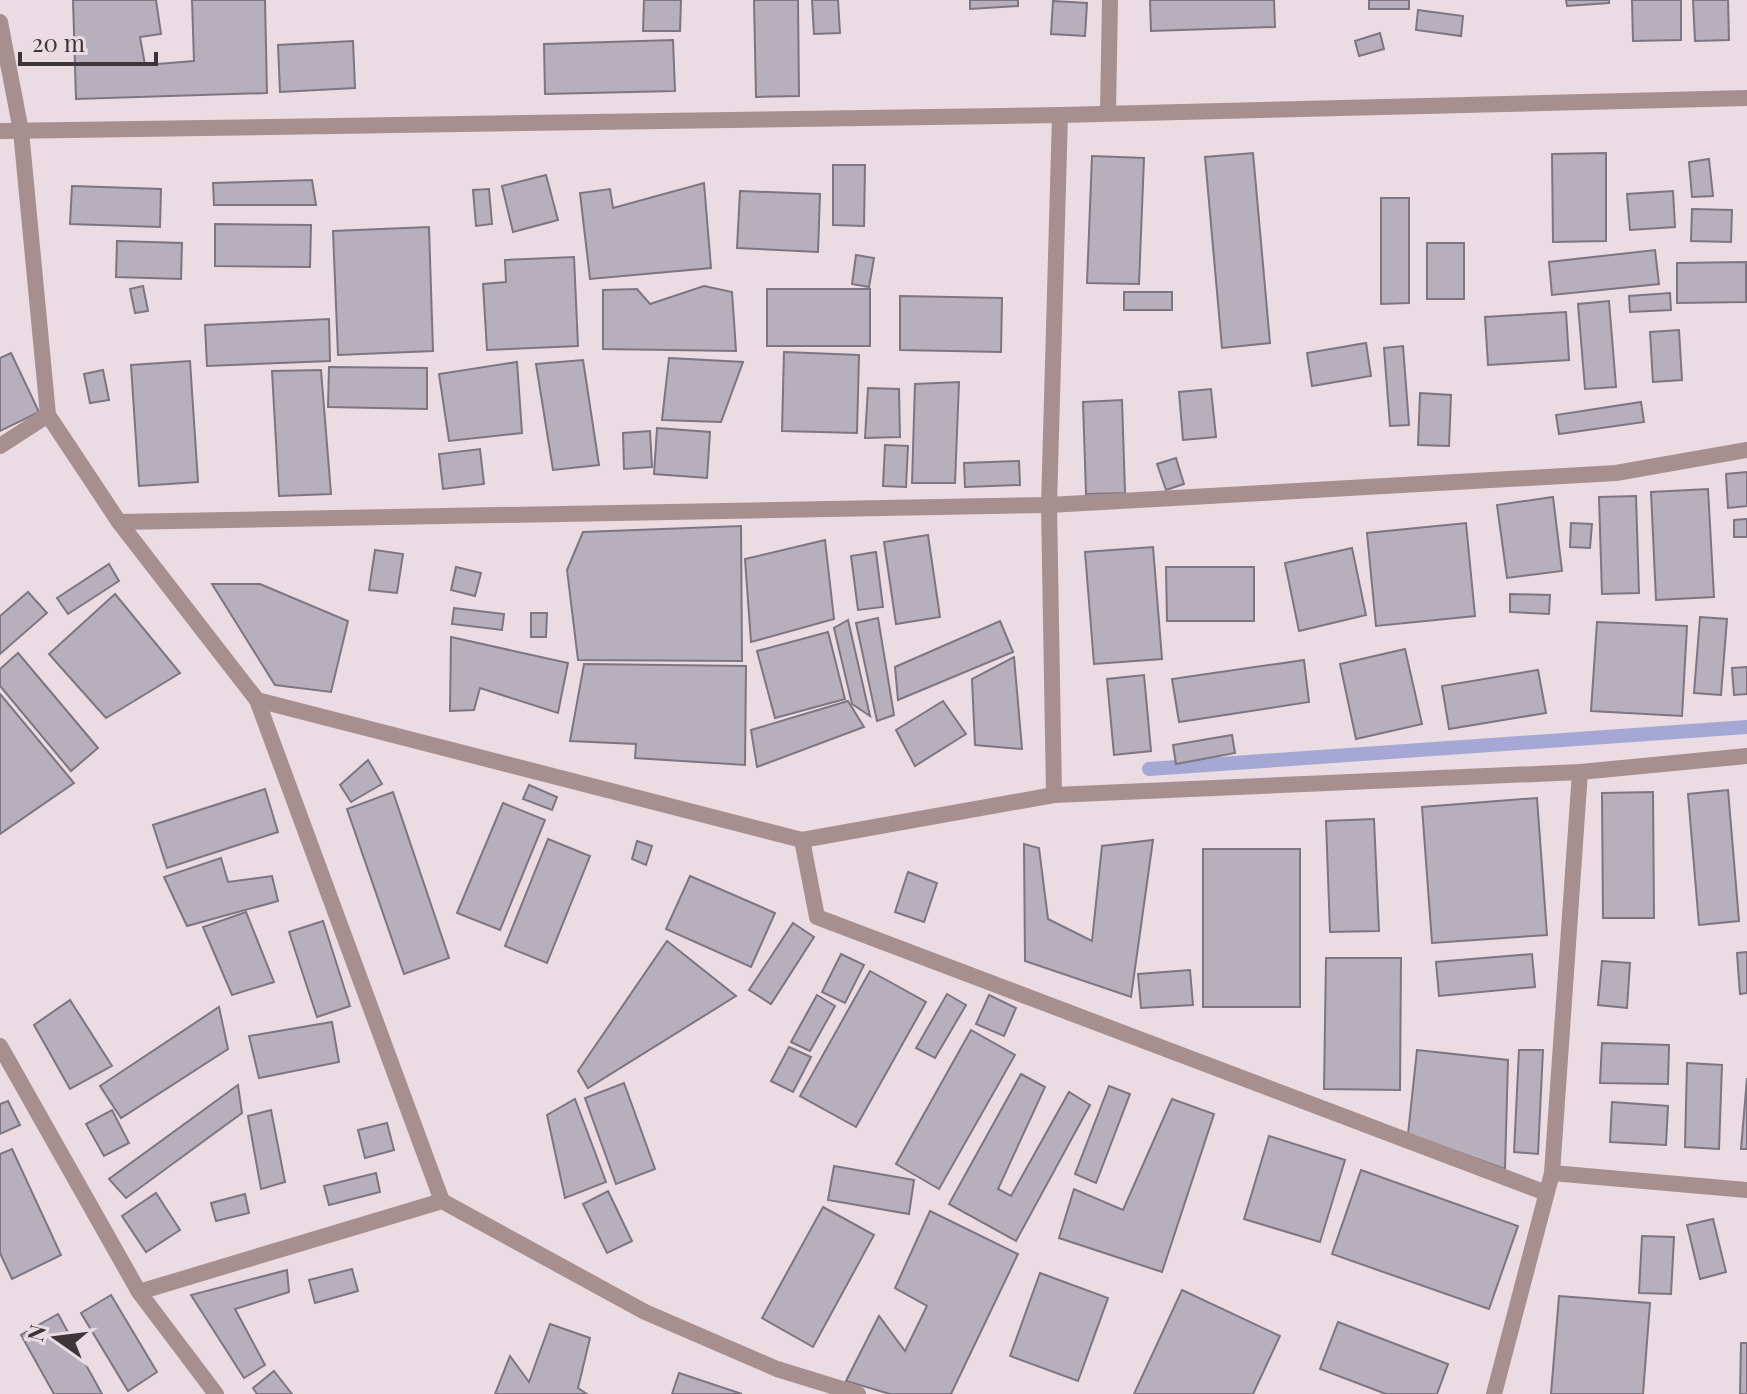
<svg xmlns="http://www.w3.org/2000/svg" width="1747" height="1394" viewBox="0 0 1747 1394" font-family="'Playfair Display',serif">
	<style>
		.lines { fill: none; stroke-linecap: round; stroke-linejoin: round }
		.stream { stroke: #a5a8d5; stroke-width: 14 }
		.building { fill: #b7afbc; stroke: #7d7581; stroke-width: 2 }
		.street { stroke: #a88f8f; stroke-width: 16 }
	</style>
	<rect width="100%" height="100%" fill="#ebdbe2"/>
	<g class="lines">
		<!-- stream -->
		<polyline class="stream" points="1149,769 1747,727"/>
	</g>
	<!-- building -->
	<g class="building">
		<polygon points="73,0 156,0 161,34 140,37 145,65 194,61 192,0 265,0 267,93 76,99"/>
		<polygon points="644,0 681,0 680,31 643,31"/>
		<polygon points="754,0 798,0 799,96 756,97"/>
		<polygon points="812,0 838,0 840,33 814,34"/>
		<polygon points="970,0 1018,0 1018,6 970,9"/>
		<polygon points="1150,0 1274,0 1275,27 1151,31"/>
		<rect x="1369" y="0" width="40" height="9"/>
		<polygon points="1566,0 1609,0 1609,3 1567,6"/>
		<polygon points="1632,0 1681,0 1681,40 1633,41"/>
		<polygon points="1693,0 1728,0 1729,40 1695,41"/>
		<polygon points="1053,1 1087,3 1085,36 1051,34"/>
		<polygon points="1418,10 1463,16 1461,36 1416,30"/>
		<polygon points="1380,33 1384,49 1359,56 1355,41"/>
		<polygon points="673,40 675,91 545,94 544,44"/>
		<polygon points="353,41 355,88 280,92 278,45"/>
		<polygon points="1253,153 1270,343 1222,348 1205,157"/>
		<polygon points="1606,153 1606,241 1553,242 1552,154"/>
		<polygon points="1092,156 1144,158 1139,284 1087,283"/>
		<polygon points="1709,159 1713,196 1692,197 1689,162"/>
		<polygon points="833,165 865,165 864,226 833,225"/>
		<polygon points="546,175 558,220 513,232 502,186"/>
		<polygon points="312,180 316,205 214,205 213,183"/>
		<polygon points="704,183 711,268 590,279 580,193 610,189 613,208"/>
		<polygon points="72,186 161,189 160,227 70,224"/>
		<polygon points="489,189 492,224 476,226 473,190"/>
		<polygon points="740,191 820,194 818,252 737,248"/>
		<polygon points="1673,191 1675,227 1630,230 1627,194"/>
		<polygon points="1381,198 1409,198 1409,303 1381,304"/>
		<polygon points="1692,209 1732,210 1731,242 1691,241"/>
		<polygon points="215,224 311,225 310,267 215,266"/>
		<polygon points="429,227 433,351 338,355 333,231"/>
		<polygon points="117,241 182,243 181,279 116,277"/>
		<rect x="1427" y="243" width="37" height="56"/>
		<polygon points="1655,250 1659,284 1552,295 1549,262"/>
		<polygon points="856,255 874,258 869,287 852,284"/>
		<polygon points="574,257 578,346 487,350 483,284 506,282 505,260"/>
		<polygon points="1746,262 1746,302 1677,303 1677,263"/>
		<polygon points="143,286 148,311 135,313 130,289"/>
		<polygon points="704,286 732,292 736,351 603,349 603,290 637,289 650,304"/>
		<rect x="767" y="289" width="103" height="57"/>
		<rect x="1124" y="292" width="48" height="18"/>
		<polygon points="1670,293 1671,310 1630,312 1629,296"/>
		<polygon points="900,296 1002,298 1001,352 900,350"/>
		<polygon points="1609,301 1616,387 1585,389 1578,304"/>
		<polygon points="1566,312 1569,360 1488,365 1485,317"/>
		<polygon points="329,319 330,361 207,366 205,325"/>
		<polygon points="1679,330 1682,380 1653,382 1650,332"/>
		<polygon points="1366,343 1371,376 1312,386 1307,353"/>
		<polygon points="1403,346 1409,425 1390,426 1384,348"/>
		<polygon points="784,352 859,355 857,433 782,431"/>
		<polygon points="11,353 39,412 0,431 0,358"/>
		<polygon points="669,358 743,362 721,422 662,420"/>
		<polygon points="583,360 599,465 553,470 536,364"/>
		<polygon points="190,361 198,482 139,486 131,365"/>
		<polygon points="517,362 522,433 449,441 439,374"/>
		<polygon points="329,367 427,368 427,409 328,407"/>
		<polygon points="103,370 109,400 90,403 84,374"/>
		<polygon points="321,370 331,494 279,496 272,371"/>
		<polygon points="959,382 955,483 912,483 915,384"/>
		<polygon points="868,388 899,389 900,437 865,438"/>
		<polygon points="1211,389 1216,437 1183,440 1179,392"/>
		<polygon points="1420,393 1451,395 1449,446 1418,445"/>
		<polygon points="1122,400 1125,493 1086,494 1083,402"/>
		<polygon points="1641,402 1644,422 1559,434 1556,415"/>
		<polygon points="657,428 710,432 707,478 654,474"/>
		<polygon points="650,431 652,467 624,469 623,433"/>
		<polygon points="885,445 908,446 906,487 883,486"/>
		<polygon points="480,449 484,484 443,489 439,454"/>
		<polygon points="1176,458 1184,484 1166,490 1157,464"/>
		<polygon points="1019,461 1020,485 965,487 964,463"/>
		<polygon points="1747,472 1747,506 1728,508 1726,474"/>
		<polygon points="1708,489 1714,597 1656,600 1651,492"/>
		<polygon points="1636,496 1639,593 1602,594 1599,497"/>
		<polygon points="1553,497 1562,571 1507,578 1497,505"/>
		<polygon points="1747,519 1747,537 1734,537 1734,520"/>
		<polygon points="1466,523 1475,616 1376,626 1367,533"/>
		<polygon points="1571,523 1592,524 1590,548 1570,547"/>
		<polygon points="741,526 742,661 578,660 567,570 583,532"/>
		<polygon points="928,535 940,617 896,624 884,542"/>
		<polygon points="825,540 834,619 751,642 745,559"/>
		<polygon points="1153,547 1162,659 1094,664 1085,552"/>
		<polygon points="1352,548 1366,615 1299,631 1285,563"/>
		<polygon points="375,550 403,554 397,593 369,590"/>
		<polygon points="876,552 883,607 858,610 851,556"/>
		<polygon points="109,564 119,581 68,614 57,598"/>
		<polygon points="456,567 481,573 475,596 451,590"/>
		<polygon points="1166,567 1254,567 1254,621 1167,621"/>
		<polygon points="212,584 260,584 348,621 331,692 275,685"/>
		<polygon points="28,592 47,613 0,654 0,616"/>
		<polygon points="115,594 180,673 106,718 49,654"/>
		<polygon points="1510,594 1550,595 1549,614 1510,612"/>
		<polygon points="454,608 504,614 502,630 452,624"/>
		<polygon points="531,613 547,613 546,637 531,637"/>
		<polygon points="1700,617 1727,619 1721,695 1694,693"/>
		<polygon points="878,618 894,715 877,721 856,623"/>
		<polygon points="848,620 870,716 852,704 834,628"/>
		<polygon points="1000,621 1013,652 898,700 895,667"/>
		<polygon points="1597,622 1687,626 1682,716 1591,711"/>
		<polygon points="828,632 845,699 775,718 757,651"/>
		<polygon points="451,637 568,663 558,713 480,688 474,710 450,711"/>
		<polygon points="1405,649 1422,724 1356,739 1340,664"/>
		<polygon points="18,653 98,748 71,771 0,686 0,669"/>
		<polygon points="1014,657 1022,749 975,745 972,679"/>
		<polygon points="1304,660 1309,702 1179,722 1172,679"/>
		<polygon points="584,664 746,666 745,765 635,758 636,744 570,741"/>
		<polygon points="1747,667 1747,694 1734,695 1732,668"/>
		<polygon points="1538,670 1546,713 1449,729 1442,686"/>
		<polygon points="1144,675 1151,751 1114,755 1107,679"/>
		<polygon points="0,694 74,783 0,834"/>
		<polygon points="848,701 864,727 757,767 751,730"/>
		<polygon points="943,701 966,734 915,766 896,730"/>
		<polygon points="1232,735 1235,753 1176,764 1173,745"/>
		<polygon points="368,760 382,784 351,802 340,785"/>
		<polygon points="529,785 557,797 552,810 523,799"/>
		<polygon points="265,789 278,832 167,868 153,825"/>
		<polygon points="1728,790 1739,921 1699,925 1688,794"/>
		<polygon points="393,792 449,958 404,974 347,809"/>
		<polygon points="1653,792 1654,918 1603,918 1602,793"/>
		<polygon points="1537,798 1547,935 1432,943 1422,807"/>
		<polygon points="503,803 545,820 500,930 457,913"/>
		<polygon points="1374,819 1379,931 1330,932 1326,821"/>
		<polygon points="548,839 590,856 547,963 505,946"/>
		<polygon points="1153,840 1131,997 1025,961 1024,844 1039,848 1048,919 1092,941 1102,846"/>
		<polygon points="637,841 652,846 646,865 632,859"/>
		<rect x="1203" y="849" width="97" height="158"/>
		<polygon points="221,858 228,882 272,876 278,901 187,926 164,877"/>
		<polygon points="908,872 937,883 924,922 895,912"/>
		<polygon points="690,876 775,913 751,967 666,929"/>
		<polygon points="246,912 274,982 232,995 203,927"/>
		<polygon points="323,921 350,1006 317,1017 289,932"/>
		<polygon points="793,923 814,937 771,1004 749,990"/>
		<polygon points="667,941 736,996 588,1088 578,1071"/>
		<polygon points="1747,952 1747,993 1740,994 1737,953"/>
		<polygon points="841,954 864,965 845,1003 822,992"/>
		<polygon points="1532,954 1535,987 1439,996 1436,962"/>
		<polygon points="1326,958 1401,958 1400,1090 1324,1089"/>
		<polygon points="1602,961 1630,963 1627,1008 1598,1005"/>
		<polygon points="1190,970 1193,1005 1141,1008 1138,974"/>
		<polygon points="870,971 926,1002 856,1127 800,1096"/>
		<polygon points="947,994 966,1005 935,1058 916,1048"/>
		<polygon points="817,995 835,1006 810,1051 791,1042"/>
		<polygon points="989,995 1016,1008 1004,1036 976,1024"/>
		<polygon points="70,1000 112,1066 70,1089 34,1025"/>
		<polygon points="219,1007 228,1049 121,1118 100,1086"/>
		<polygon points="332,1022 339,1062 259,1078 249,1036"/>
		<polygon points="971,1030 1015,1055 939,1189 896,1164"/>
		<polygon points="1602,1043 1669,1045 1668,1084 1600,1083"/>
		<polygon points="789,1047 811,1057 793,1092 771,1081"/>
		<polygon points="1417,1050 1508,1060 1505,1169 1408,1134"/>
		<polygon points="1519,1050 1543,1050 1538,1154 1514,1152"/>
		<polygon points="1687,1063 1722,1065 1719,1149 1685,1147"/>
		<polygon points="1021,1074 1045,1087 998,1189 1011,1196 1069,1092 1090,1105 1016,1241 949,1204"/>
		<polygon points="1747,1078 1747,1149 1741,1149"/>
		<polygon points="624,1083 655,1169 616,1184 585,1098"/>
		<polygon points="238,1085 242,1113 126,1198 109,1179"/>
		<polygon points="1109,1086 1130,1094 1096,1183 1075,1174"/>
		<polygon points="575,1099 606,1182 565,1198 547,1115"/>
		<polygon points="1172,1099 1214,1114 1162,1272 1059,1238 1074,1189 1123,1210"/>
		<polygon points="8,1101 20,1125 0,1134 0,1104"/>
		<polygon points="1612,1102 1668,1106 1666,1145 1610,1142"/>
		<polygon points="112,1110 129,1143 104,1156 86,1124"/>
		<polygon points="271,1110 285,1182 261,1189 248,1116"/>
		<polygon points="387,1123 394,1150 365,1158 358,1130"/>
		<polygon points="1269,1136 1345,1160 1320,1242 1244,1219"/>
		<polygon points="12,1149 61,1255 12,1279 0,1253 0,1154"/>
		<polygon points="834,1166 914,1180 909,1214 828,1200"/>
		<polygon points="1361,1170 1518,1226 1489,1309 1332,1254"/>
		<polygon points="376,1173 380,1192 329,1205 324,1186"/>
		<polygon points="608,1191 632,1241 607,1253 583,1204"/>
		<polygon points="156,1193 180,1230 146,1252 122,1216"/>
		<polygon points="245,1194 249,1213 216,1221 211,1203"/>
		<polygon points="823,1207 874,1235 813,1347 762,1318"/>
		<polygon points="930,1211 1018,1254 951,1394 890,1394 846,1381 879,1316 905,1351 927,1306 895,1288"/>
		<polygon points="1713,1219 1726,1272 1700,1279 1687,1225"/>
		<polygon points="1642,1236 1674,1237 1671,1294 1639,1293"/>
		<polygon points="352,1269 358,1291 315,1303 309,1280"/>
		<polygon points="287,1270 289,1292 235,1309 265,1365 244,1378 191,1295"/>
		<polygon points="1040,1273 1108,1298 1078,1381 1010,1356"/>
		<polygon points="1182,1290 1280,1336 1253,1394 1134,1394"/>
		<polygon points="111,1295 157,1372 128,1391 81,1313"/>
		<polygon points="1559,1296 1650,1303 1643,1394 1551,1394"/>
		<polygon points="58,1314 102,1394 54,1394 21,1335"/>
		<polygon points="1338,1322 1448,1364 1437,1394 1386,1394 1320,1369"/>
		<polygon points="550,1324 590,1338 578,1388 587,1394 495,1394 510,1356 529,1382"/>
		<polygon points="1741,1343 1747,1343 1747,1394 1740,1394"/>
		<polygon points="274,1371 292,1394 257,1394 253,1388"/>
		<polygon points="679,1373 742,1394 672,1394"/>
	</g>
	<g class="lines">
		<!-- street -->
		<g class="street">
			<polyline points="0,22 21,131 48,415 119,522 257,700 802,840 1054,795 1580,772 1747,756"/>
			<polyline points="1108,113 1110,0"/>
			<polyline points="0,131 1060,115 1747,98"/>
			<polyline points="0,446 48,415"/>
			<polyline points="119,522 1049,505 1616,473 1747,450"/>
			<polyline points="257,700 442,1201"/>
			<polyline points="1054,795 1049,505 1060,115"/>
			<polyline points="802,840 817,917 1546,1193"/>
			<polyline points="0,1046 139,1292 216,1394"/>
			<polyline points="1552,1173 1747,1190"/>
			<polyline points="139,1292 442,1201 645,1312 777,1369 858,1394"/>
			<polyline points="1494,1394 1552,1173 1580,772"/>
		</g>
	</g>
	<!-- north arrow -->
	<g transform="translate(56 1338) rotate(284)" stroke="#ebdbe2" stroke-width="6" paint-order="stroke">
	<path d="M0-6L14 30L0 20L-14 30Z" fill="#3c3639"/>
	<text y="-12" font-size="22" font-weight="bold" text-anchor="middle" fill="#3c3639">N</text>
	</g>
	<!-- scale -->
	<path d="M20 52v12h136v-12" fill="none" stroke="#3c3639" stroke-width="4"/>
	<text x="32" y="52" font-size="24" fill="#3c3639" stroke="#ebdbe2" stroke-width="6" paint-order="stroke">20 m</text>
</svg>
